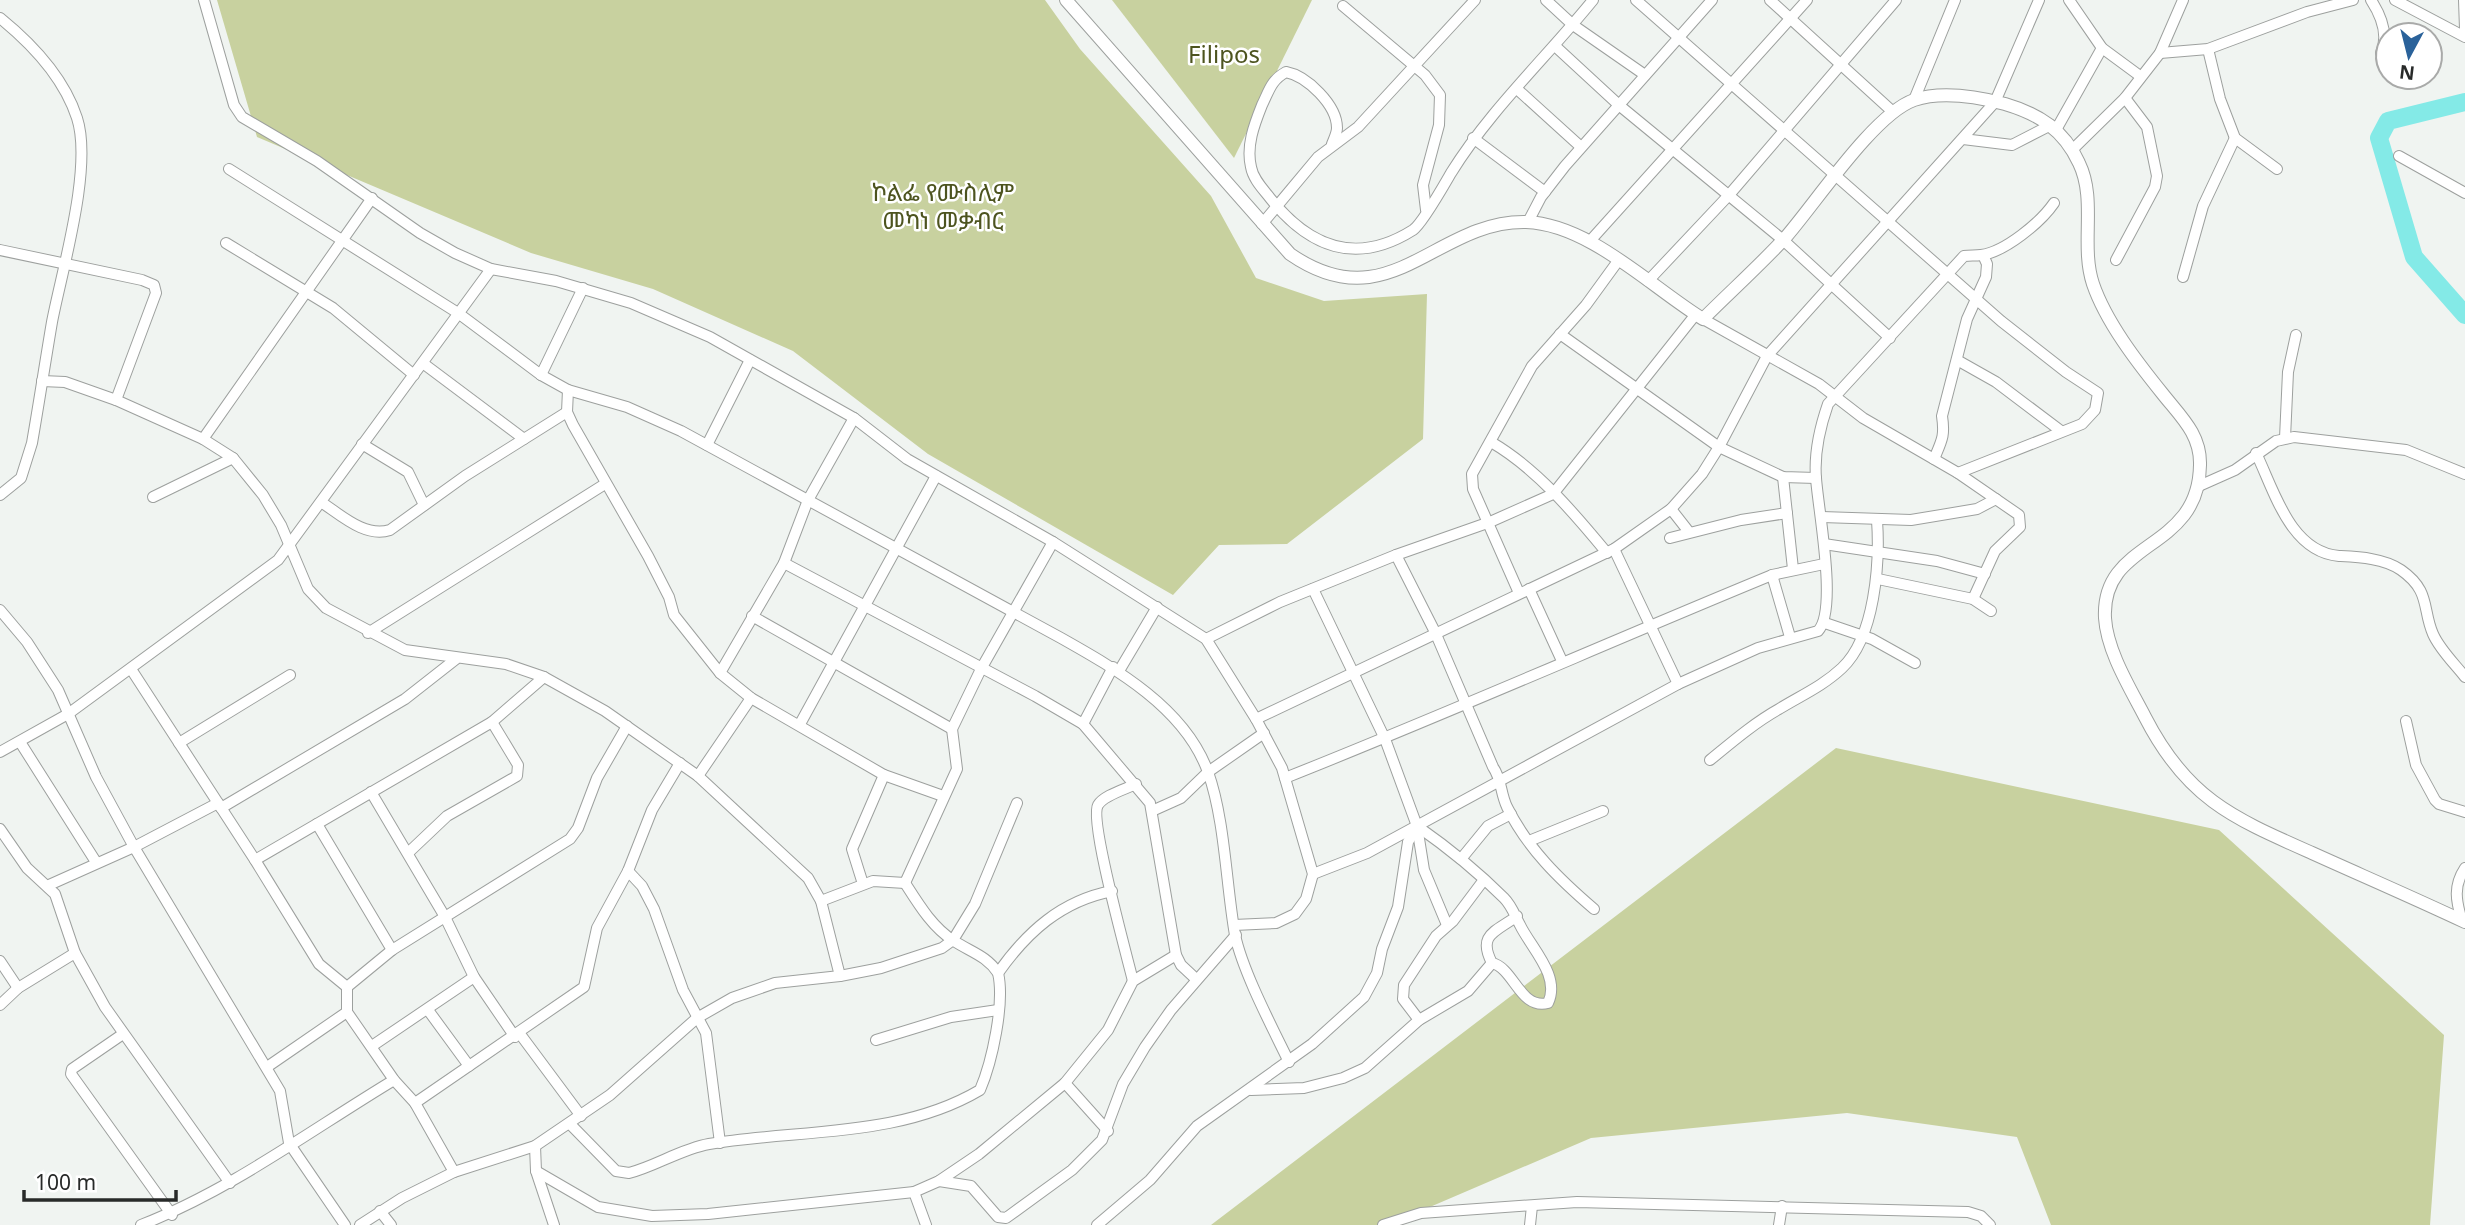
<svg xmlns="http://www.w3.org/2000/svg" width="2465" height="1225" viewBox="0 0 2465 1225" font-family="'Noto Sans','Noto Sans Ethiopic',sans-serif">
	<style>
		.green { fill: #c8d19f }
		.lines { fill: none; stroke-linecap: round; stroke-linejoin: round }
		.river { stroke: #84eae7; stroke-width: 18 }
		.minor-casing { stroke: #9da09e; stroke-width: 12 }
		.tertiary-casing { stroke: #9da09e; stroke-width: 14 }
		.minor { stroke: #fff; stroke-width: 10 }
		.tertiary { stroke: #fff; stroke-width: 12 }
		.labels { text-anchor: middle; stroke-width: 5; stroke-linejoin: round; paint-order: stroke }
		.park-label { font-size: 24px; fill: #4d541f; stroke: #fff }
	</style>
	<rect width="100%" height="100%" fill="#f0f4f1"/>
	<!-- green -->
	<g class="green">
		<polygon points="217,0 1045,0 1080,49 1211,196 1256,278 1324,301 1427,294 1423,439 1287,544 1219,545 1173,595 928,454 793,351 653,289 531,253 257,137"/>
		<polygon points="1112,0 1312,0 1234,158"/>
		<polygon points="1836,748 2219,830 2444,1035 2430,1225 2051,1225 2017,1137 1847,1113 1591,1138 1388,1225 1211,1225"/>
	</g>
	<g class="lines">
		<!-- river -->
		<polyline class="river" points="2465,102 2388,121 2379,138 2414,257 2465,315"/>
		<defs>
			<g id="minor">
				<polyline points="204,0 234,105 242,117 317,161 420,233 455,253 491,269 556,281 631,303 710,337 854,418 907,459 1053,542 1206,639 1256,719 1282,768 1313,874 1306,899 1295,914 1276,923 1234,925"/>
				<polyline points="1546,0 1573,25 1645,75"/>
				<polyline points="1636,0 2001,321 2066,372 2098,393 2095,410 2082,424 1958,473"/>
				<polyline points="1770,0 1893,112"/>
				<polyline points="2069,0 2102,48 2140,76"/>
				<path d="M2371,0c11,17 18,35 10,53"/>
				<polyline points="2395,0 2465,37"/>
				<polyline points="2464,0 2465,29"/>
				<polyline points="1343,6 1425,75 1440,95 1439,125 1423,185 1426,210"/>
				<path d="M0,18c32,26 64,60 77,100 16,49 -15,152 -25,204 -7,41 -13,81 -20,121l-11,35 -21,17"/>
				<polyline points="1555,46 1620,106 1783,240 1890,338"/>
				<polyline points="2208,49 2220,99 2235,138 2277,169"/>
				<polyline points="2160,53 2208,49 2307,12 2353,0"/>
				<polyline points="1517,89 1581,147"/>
				<polyline points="1914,100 1955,0"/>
				<polyline points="2057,128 2102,48"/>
				<polyline points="1473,138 1545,192"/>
				<polyline points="1963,139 2012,145 2051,125"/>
				<path d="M1332,144c2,-5 5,-11 5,-16 0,-23 -30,-52 -51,-56 -15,8 -17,19 -24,33 -8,20 -16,41 -11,62 2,12 12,22 19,31 39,49 86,68 143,32 9,-6 31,-45 38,-57 39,-63 95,-115 142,-173"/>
				<polyline points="2072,150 2125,98 2160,53 2183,0"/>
				<polyline points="2399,156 2465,193"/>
				<path d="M229,169l229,144 83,62 27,15 59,17 54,24 380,207c55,31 124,70 147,134 17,48 18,112 27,163 8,37 37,92 54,127"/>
				<polyline points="1528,222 1541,197 1565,166 1712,0"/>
				<polyline points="1262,224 1318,157 1358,127 1475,0"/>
				<polyline points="1590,241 1807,0"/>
				<polyline points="226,243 333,308 414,375"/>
				<polyline points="0,250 142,280 154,285 156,293 116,400"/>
				<polyline points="2116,260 2155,187 2157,176 2147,127 2125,98"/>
				<polyline points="2183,277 2203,206 2235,138"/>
				<polyline points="1648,281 1729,195 1896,0"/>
				<polyline points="1703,319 1819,384 1863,418 1958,473 2019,515 2020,527 1995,551 1973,599"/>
				<polyline points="1560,334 1719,447 1783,477 1816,478"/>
				<polyline points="1957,360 1996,382 2061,431"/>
				<polyline points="424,364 524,439"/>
				<polyline points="541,375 583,288"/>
				<polyline points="42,381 65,382 116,400 203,439 233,458 263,495 281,525 308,589 326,608 405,650 506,664 544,677 605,711 698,776 808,878 821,901 840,976"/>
				<polyline points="568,390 567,412 573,425 648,556 669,597 674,615 720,673 751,698 884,775 943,796"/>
				<polyline points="2285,438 2288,372 2296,335"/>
				<polyline points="203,439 372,198"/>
				<path d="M1491,442c45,26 83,71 116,111"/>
				<polyline points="362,444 408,472 424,505"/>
				<polyline points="707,445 750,360"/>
				<path d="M2256,453c18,37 34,99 83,103 19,1 45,2 62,14 30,21 21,39 32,64 7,16 22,30 32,43"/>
				<path d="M1934,459c8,-19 11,-23 8,-43l25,-97 19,-42 1,-13 -4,-9"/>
				<polyline points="1783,477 1793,569"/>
				<polyline points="2199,486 2235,470 2276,441 2294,437 2406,450 2465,474"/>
				<polyline points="153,497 233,458"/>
				<path d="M321,502c20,13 44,36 69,28l75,-54 102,-64"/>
				<polyline points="1671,509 1689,532"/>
				<polyline points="1822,517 1911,520 1977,509 1996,499"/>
				<polyline points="1670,538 1741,520 1787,513"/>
				<polyline points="1824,544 1937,561 1985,574"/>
				<polyline points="1614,549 1678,684"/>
				<path d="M1396,555l39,77 58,135c9,13 7,25 14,40 21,42 52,72 87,102"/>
				<polyline points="784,563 1035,696 1083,724 1150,803 1176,955 1181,965 1196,979"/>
				<polyline points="1772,575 1824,564"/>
				<polyline points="1878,579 1973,599 1991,611"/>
				<polyline points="1313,589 1385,739 1417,826 1424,870 1447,925"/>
				<polyline points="1529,589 1562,661"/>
				<polyline points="1519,593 1473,489 1472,474 1532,366 1586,305 1618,261"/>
				<polyline points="0,610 27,642 58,690 96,777 134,847 280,1091 289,1143 345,1225"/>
				<polyline points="752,616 952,729"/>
				<polyline points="1825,623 1872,639 1915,663"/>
				<polyline points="368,633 605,484"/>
				<polyline points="1206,639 1280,602 1396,555 1490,522 1553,494 1696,314"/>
				<polyline points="131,669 255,860 319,964 347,987 347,1012 394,1080 415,1103 454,1172"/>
				<polyline points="1119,671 1157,607"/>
				<polyline points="720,673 784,563 808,500 854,418"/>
				<polyline points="1256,719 1614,549 1671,509 1702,474 1719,447 1767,356 1995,102 2039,0"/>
				<polyline points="2406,721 2416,765 2435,800 2439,804 2465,812"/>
				<polyline points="800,724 936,476"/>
				<polyline points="1083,724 1113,667"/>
				<polyline points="20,742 96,862"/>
				<polyline points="179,743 290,675"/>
				<polyline points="0,752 68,714 278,560 491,269"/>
				<path d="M1710,760c22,-18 44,-37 69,-51 21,-13 44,-23 63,-41 33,-31 38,-105 35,-148"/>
				<polyline points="698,776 751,698"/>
				<path d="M1285,778c164,-65 324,-136 487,-203l18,62"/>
				<polyline points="371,792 445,917 474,977 515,1037"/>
				<polyline points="221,808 405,699 456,659"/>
				<polyline points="1152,811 1181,798 1208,772 1264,733"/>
				<polyline points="317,824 392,950"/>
				<path d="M1417,826c30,21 61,46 87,72 8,8 11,18 16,27 11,23 41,51 28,78 -28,7 -34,-35 -56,-40 -15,-29 4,-31 25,-47"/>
				<polyline points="0,829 27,868 55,894 75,953 105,1007 230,1183"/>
				<polyline points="1529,841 1603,811"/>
				<polyline points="409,852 447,816 517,776 518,765 492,722"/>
				<polyline points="1461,859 1488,826 1511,814"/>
				<polyline points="255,860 492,722 544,677"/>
				<polyline points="628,871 642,886 654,909 683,990 706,1033 720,1143"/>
				<path d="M1313,874l54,-21 311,-169 80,-36 60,-17c20,-21 0,-122 -2,-153 -2,-25 4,-51 12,-74l136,-148c6,-1 11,0 17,-1 24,-3 60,-33 73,-52"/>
				<polyline points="905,883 957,769 952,729 981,669 1053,542"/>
				<polyline points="863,884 852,849 884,775"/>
				<polyline points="49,885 134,847 218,803"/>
				<polyline points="821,901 873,881 905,883"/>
				<path d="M2462,921c-6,-20 -9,-35 3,-53"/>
				<polyline points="0,961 18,988"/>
				<path d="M998,973c29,-41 63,-72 114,-82"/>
				<path d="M1133,981c-6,-25 -44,-161 -35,-176 6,-10 28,-16 38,-21"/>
				<polyline points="347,987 392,950 570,839 578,828 597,778 627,726"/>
				<polyline points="0,1005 18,988 75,953"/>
				<polyline points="428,1010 469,1066"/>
				<polyline points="1419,1020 1403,999 1404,985 1436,936 1453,921 1483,881"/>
				<polyline points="123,1034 72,1069 71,1074 172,1215"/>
				<polyline points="520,1034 581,1116"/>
				<polyline points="876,1040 951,1017 998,1010"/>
				<polyline points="372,1046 474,977"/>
				<polyline points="267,1067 347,1012"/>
				<polyline points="1065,1083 1108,1131"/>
				<polyline points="1251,1090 1304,1088 1343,1078 1365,1068 1419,1020 1468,991 1492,963"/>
				<polyline points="415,1103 584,987 597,928 628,871 652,810 680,763"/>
				<path d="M570,1124l46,47 13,2c27,-7 52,-24 80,-29 90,-15 190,-6 271,-54 12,-28 25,-87 18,-117 -11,-17 -27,-21 -44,-32 -21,-13 -35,-36 -49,-58"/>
				<polyline points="535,1146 536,1171 554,1225"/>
				<polyline points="536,1171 598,1207 652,1216 708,1214 914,1192 939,1181 979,1154 1065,1083 1108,1030 1133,981 1176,955"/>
				<polyline points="939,1181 971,1186 998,1217 1006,1218 1072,1170 1102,1140 1123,1084 1145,1047 1171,1010 1236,935"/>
				<polyline points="914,1192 926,1225"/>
				<polyline points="380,1211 391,1225"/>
				<path d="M141,1225c90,-35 170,-95 253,-145"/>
				<polyline points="360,1225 402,1198 454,1172 535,1146 610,1095 697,1018 732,998 775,983 840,976 881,968 942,948 953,940 975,904 1017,803"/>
				<polyline points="1097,1225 1150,1180 1197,1126 1312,1044 1364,997 1377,973 1382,949 1398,907 1408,842 1417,826"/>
				<polyline points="1383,1225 1421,1213 1577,1202 1968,1212 1981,1216 1990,1225"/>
				<polyline points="1530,1225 1532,1206"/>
				<polyline points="1779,1225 1782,1206"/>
			</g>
			<path id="tertiary" d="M1066,0l224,254c100,69 145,-34 236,-32 63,2 125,65 177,97 27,-27 56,-53 82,-81 30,-34 89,-124 129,-138 27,-9 64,-3 91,4 34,10 59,26 74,59 18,37 1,82 14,121 13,38 44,78 69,109 18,23 39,41 38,72 -1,88 -99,73 -95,153 2,33 25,70 40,99 42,82 88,101 167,136 51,23 102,45 153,69"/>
		</defs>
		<!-- minor casing -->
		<use href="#minor" class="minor-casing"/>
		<!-- tertiary casing -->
		<use href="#tertiary" class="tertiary-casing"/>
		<!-- minor -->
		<use href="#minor" class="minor"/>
		<!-- tertiary -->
		<use href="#tertiary" class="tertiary"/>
	</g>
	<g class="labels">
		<!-- park labels -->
		<g class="park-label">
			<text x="1224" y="63">Filipos</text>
			<text x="943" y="201">ኮልፌ የሙስሊም<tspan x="943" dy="28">መካነ መቃብር</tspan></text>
		</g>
	</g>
	<!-- north arrow -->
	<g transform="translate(2409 56) rotate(187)"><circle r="33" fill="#ffffff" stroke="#a9aaa9" stroke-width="2"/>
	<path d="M0-5L12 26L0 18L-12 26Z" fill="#2a629a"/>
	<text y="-10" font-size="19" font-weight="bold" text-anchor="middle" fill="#282a29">N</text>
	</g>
	<!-- scale -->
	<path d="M24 1190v10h152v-10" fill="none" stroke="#282a29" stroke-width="3.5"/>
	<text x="35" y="1190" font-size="21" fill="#282a29" stroke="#ffffff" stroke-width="5" paint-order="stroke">100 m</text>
</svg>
